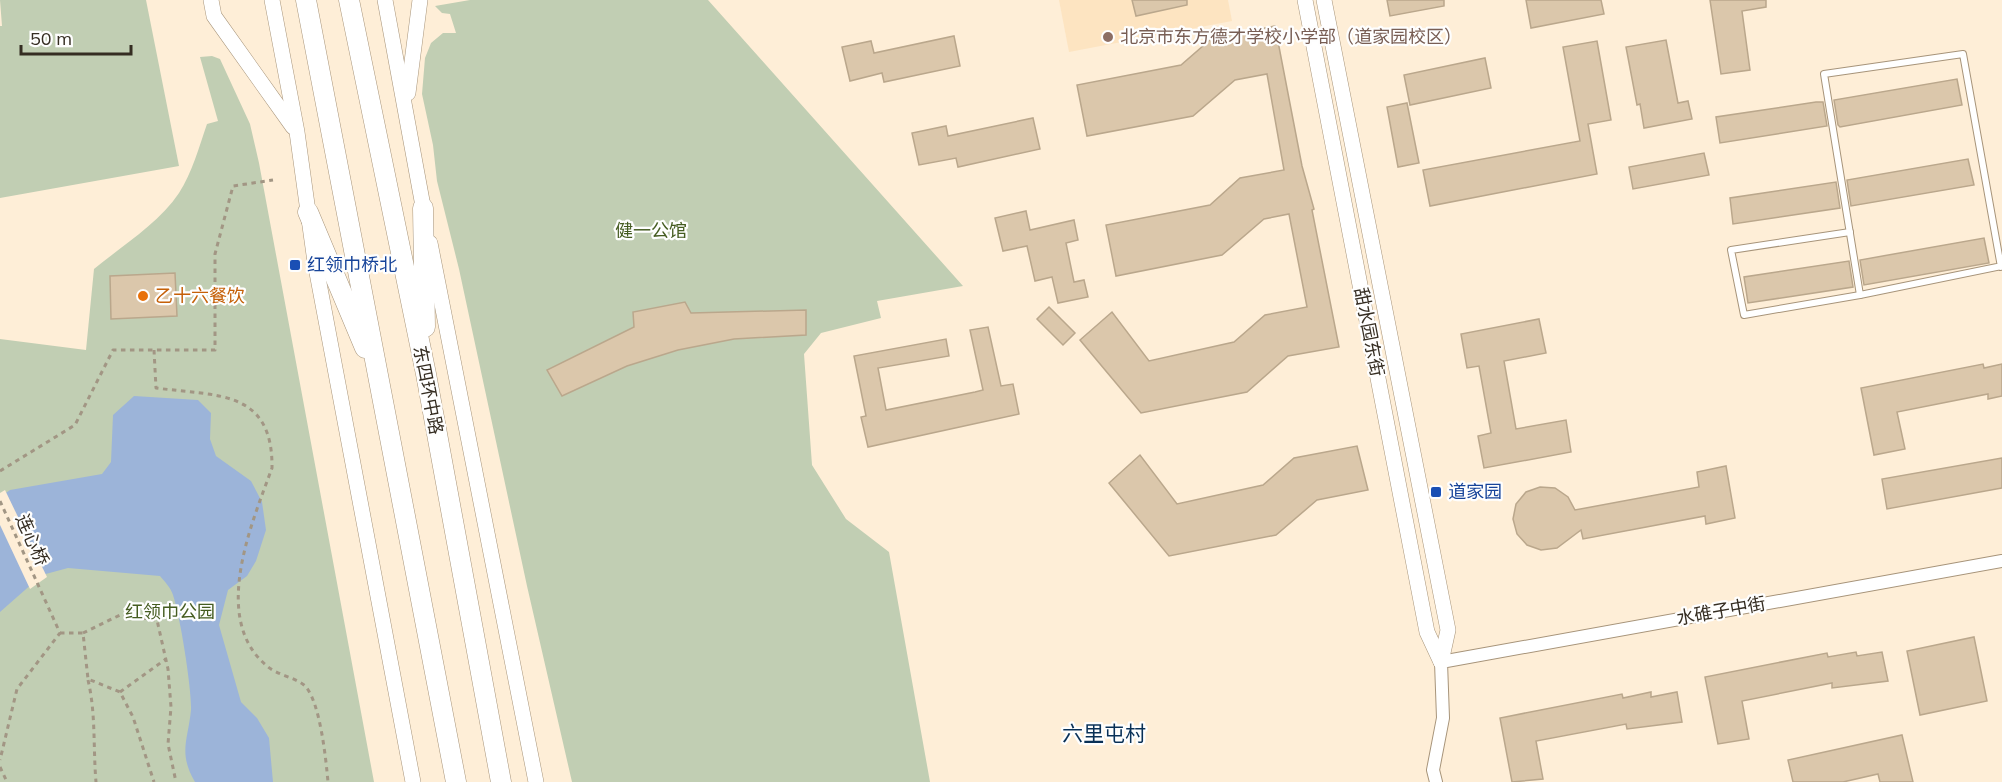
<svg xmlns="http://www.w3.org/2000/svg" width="2002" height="782" viewBox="0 0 2002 782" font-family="Mulish,'Noto Sans SC',sans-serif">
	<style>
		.built { fill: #fde4c1 }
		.green { fill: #c1ceb3 }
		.water { fill: #9cb4d9 }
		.pier { fill: #feeed7 }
		.building { fill: #dbc7ab; stroke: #baa78c; stroke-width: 1.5 }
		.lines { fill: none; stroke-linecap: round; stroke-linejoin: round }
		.service-casing { stroke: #a7947a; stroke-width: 8 }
		.minor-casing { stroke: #a7947a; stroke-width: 14 }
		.tertiary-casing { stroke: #a7947a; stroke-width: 16 }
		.trunk-casing { stroke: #a7947a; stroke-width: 21 }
		.path { stroke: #a29684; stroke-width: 3; stroke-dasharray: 4.5 4.5; stroke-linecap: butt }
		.service { stroke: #fff; stroke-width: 6 }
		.minor { stroke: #fff; stroke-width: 12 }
		.tertiary { stroke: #fff; stroke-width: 15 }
		.trunk { stroke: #fff; stroke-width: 20 }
		.education-dot { fill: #8d6e63; stroke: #fefefe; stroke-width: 2 }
		.transit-dot { fill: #1a4fb4; stroke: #fefefe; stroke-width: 2 }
		.food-dot { fill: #e8710a; stroke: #fefefe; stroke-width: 2 }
		.labels { text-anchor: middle; stroke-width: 4.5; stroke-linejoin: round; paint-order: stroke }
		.education-label { font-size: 18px; fill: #785e54; stroke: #fefefe; text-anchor: start }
		.park-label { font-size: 18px; fill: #455c21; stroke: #fefefe }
		.transit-label { font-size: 18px; fill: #164399; stroke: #fefefe; text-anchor: start }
		.food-label { font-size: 18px; fill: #c56008; stroke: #fefefe; text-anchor: start }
		.street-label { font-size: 18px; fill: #352d22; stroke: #fefefe }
		.quarter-label { font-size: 21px; fill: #093056; stroke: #fefefe }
	</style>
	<rect width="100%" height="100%" fill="#feeed7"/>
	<!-- built -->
	<polygon class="built" points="1059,0 1228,0 1232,21 1069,52"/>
	<!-- green -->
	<g class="green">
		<polygon points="0,0 146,0 179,166 0,198 0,26 2,26"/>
		<polygon points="470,0 708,0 963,286 877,301 881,318 821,333 804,354 812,465 846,519 889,552 930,782 572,782 527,586 459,269 437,181 433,145 422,94 425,58 431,43 443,33 456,33 450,14 442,13 435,6"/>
		<path d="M212,56l8,3 30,65 9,39 115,619h-374v-443l86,11 8,-81c28,-23 65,-46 85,-76 13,-20 20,-46 28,-69l11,-3 -18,-64z"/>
	</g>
	<!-- water -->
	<path class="water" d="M134,396l64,4 13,13 -1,26 6,17 35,25 11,21 4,28 -10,31 -9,15 -19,14 -9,35 22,77 16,16 12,20 4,44h-78c-17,-29 -7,-42 -4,-72 1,-20 -11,-95 -18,-115 -2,-7 -9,-14 -13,-19l-92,-8 -26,7 -42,37v-115l10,-7 92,-16 9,-12 2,-47z"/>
	<!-- pier -->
	<polygon class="pier" points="5,490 47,577 30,589 0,525 0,493"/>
	<!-- building -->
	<g class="building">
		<polygon points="1132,0 1187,0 1187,5 1136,16"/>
		<polygon points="1387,0 1444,0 1444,6 1390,16"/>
		<polygon points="1526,0 1601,0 1604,14 1531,28"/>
		<polygon points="1710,0 1766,0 1766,7 1742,11 1750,70 1721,74"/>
		<polygon points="1275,26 1302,166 1314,209 1312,210 1339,347 1288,356 1247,392 1141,413 1080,340 1112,312 1149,361 1234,342 1265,315 1307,307 1289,214 1264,219 1222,255 1116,276 1106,225 1210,205 1240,178 1284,170 1267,74 1235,80 1193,116 1087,136 1077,85 1181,65 1211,39"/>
		<polygon points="954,36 960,66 884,82 882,73 850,81 842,47 871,41 874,53"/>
		<polygon points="1666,40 1678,103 1688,101 1692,119 1644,128 1640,104 1637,105 1626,47"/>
		<polygon points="1597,41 1611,120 1588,124 1597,174 1430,206 1423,170 1580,141 1563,47"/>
		<polygon points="1485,58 1491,88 1410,105 1404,75"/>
		<polygon points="1957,79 1962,105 1840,127 1838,125 1834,100"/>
		<polygon points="1816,102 1823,102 1827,126 1720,143 1716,117"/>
		<polygon points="1407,103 1419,163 1398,167 1387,107"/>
		<polygon points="1033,118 1040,149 958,167 956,158 919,165 912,133 946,126 948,136"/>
		<polygon points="1704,153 1709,175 1633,189 1629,167"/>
		<polygon points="1968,159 1974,185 1851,206 1847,180"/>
		<polygon points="1836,182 1840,208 1733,224 1730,198"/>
		<polygon points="1026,211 1030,230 1074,220 1078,240 1066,243 1074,282 1084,280 1088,297 1058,303 1052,277 1035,281 1027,246 1003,251 995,218"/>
		<polygon points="1984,238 1989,263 1864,285 1860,260"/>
		<polygon points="1849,261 1853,287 1748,303 1744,277"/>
		<polygon points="175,273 177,316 111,319 110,276"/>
		<polygon points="685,302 691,313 806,310 806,335 734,339 678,350 627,366 562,396 547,370 634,327 633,312"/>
		<polygon points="1049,307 1075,333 1063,345 1037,319"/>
		<polygon points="1539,319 1546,353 1504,361 1516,429 1566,420 1571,452 1484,468 1478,436 1491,433 1479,366 1467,368 1461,334"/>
		<polygon points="988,327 1001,386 1013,384 1019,414 868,447 861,417 866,416 854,356 946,339 949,356 878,368 886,410 975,392 983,390 970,330"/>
		<polygon points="1983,364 1984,368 2002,364 2002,396 1988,399 1988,394 1897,412 1905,449 1874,455 1861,388"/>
		<polygon points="1357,446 1368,490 1317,500 1276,535 1169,556 1109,483 1140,455 1177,504 1263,485 1294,458"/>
		<polygon points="2002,458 2002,488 1887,509 1882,479"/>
		<polygon points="1726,466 1735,518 1706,524 1705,516 1583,539 1581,530 1557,548 1541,550 1527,545 1517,534 1513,519 1516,504 1526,492 1540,487 1555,488 1568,497 1575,510 1699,487 1697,472"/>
		<polygon points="1974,637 1987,701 1920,715 1907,651"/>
		<polygon points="1856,652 1857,656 1882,652 1888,681 1832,688 1832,683 1742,701 1749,739 1718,744 1705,677 1827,653 1828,657"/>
		<polygon points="1651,692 1651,697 1677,692 1682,722 1627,729 1626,724 1536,741 1543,779 1512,782 1500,718 1622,694 1623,698"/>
		<polygon points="1902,735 1913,782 1880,782 1878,774 1843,782 1793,782 1788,760"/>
	</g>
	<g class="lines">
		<defs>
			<g id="service">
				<polyline points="1850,232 1731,250 1744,315 1860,295"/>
				<polyline points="2001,267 1963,54 1824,74 1860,295 2002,266"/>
			</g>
			<polyline id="minor" points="1436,782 1433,770 1443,718 1441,662 2002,561"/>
			<g id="tertiary">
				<polyline points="211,0 214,16 293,127"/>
				<polyline points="272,0 297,132 315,262 413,782"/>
				<polyline points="385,0 425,217"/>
				<polyline points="1305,0 1427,632 1441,662"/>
				<polyline points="1324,0 1448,630 1441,662"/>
				<polyline points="408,93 420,0"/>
				<polyline points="430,243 536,782"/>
			</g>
			<g id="trunk">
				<polyline points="306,0 456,782"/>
				<polyline points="349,0 426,374 501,782"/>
				<polyline points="423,208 425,327"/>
				<polyline points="308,212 365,348"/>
			</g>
		</defs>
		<!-- service casing -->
		<use href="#service" class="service-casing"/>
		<!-- minor casing -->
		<use href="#minor" class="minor-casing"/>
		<!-- tertiary casing -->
		<use href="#tertiary" class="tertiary-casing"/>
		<!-- trunk casing -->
		<use href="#trunk" class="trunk-casing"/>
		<!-- path -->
		<g class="path">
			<path d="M154,350l2,38c60,8 117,1 116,80 -20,55 -62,151 -5,198 10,9 27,11 37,19 16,14 22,75 24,97"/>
			<polyline points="0,471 75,425 113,350 215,350 215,254 233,186 273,180"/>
			<polyline points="0,501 60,633 17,689 0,760"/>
			<polyline points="60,633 83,633 88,679 120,692 133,717 154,782"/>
			<polyline points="83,633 120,615 157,620 168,669 171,707 168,744 176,782"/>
			<path d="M88,680c8,34 5,67 8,102"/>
			<polyline points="120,692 166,659"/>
			<polyline points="0,767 7,782"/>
		</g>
		<!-- service -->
		<use href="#service" class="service"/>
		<!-- minor -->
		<use href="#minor" class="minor"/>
		<!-- tertiary -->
		<use href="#tertiary" class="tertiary"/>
		<!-- trunk -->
		<use href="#trunk" class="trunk"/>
	</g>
	<!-- markers -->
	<circle class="education-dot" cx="1108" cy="37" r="6"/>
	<g class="transit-dot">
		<rect x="289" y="259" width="12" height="12" rx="3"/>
		<rect x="1430" y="486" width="12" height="12" rx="3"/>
	</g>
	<circle class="food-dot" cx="143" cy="296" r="6"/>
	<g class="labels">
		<!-- education labels -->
		<g class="education-label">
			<text x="1120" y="43">北京市东方德才学校小学部（道家园校区）</text>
		</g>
		<!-- park labels -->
		<g class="park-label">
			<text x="651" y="237">健一公馆</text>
			<text x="170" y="618">红领巾公园</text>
		</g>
		<!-- transit labels -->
		<g class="transit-label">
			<text x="307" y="271">红领巾桥北</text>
			<text x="1448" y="498">道家园</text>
		</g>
		<!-- food labels -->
		<g class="food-label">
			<text x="155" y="302">乙十六餐饮</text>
		</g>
		<!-- street labels -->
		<g class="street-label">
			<text transform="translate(1369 332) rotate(79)" y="6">甜水园东街</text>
			<text transform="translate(428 390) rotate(79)" y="6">东四环中路</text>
			<text transform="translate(32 540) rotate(66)" y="6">连心桥</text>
			<text transform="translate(1721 611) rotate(-10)" y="6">水碓子中街</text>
		</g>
		<!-- quarter labels -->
		<g class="quarter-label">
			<text x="1104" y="741">六里屯村</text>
		</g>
	</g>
	<!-- scale -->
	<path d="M21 45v9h110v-9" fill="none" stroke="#352d22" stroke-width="3"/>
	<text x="30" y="45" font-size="18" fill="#352d22" stroke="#fefefe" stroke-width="4.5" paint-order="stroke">50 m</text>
</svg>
